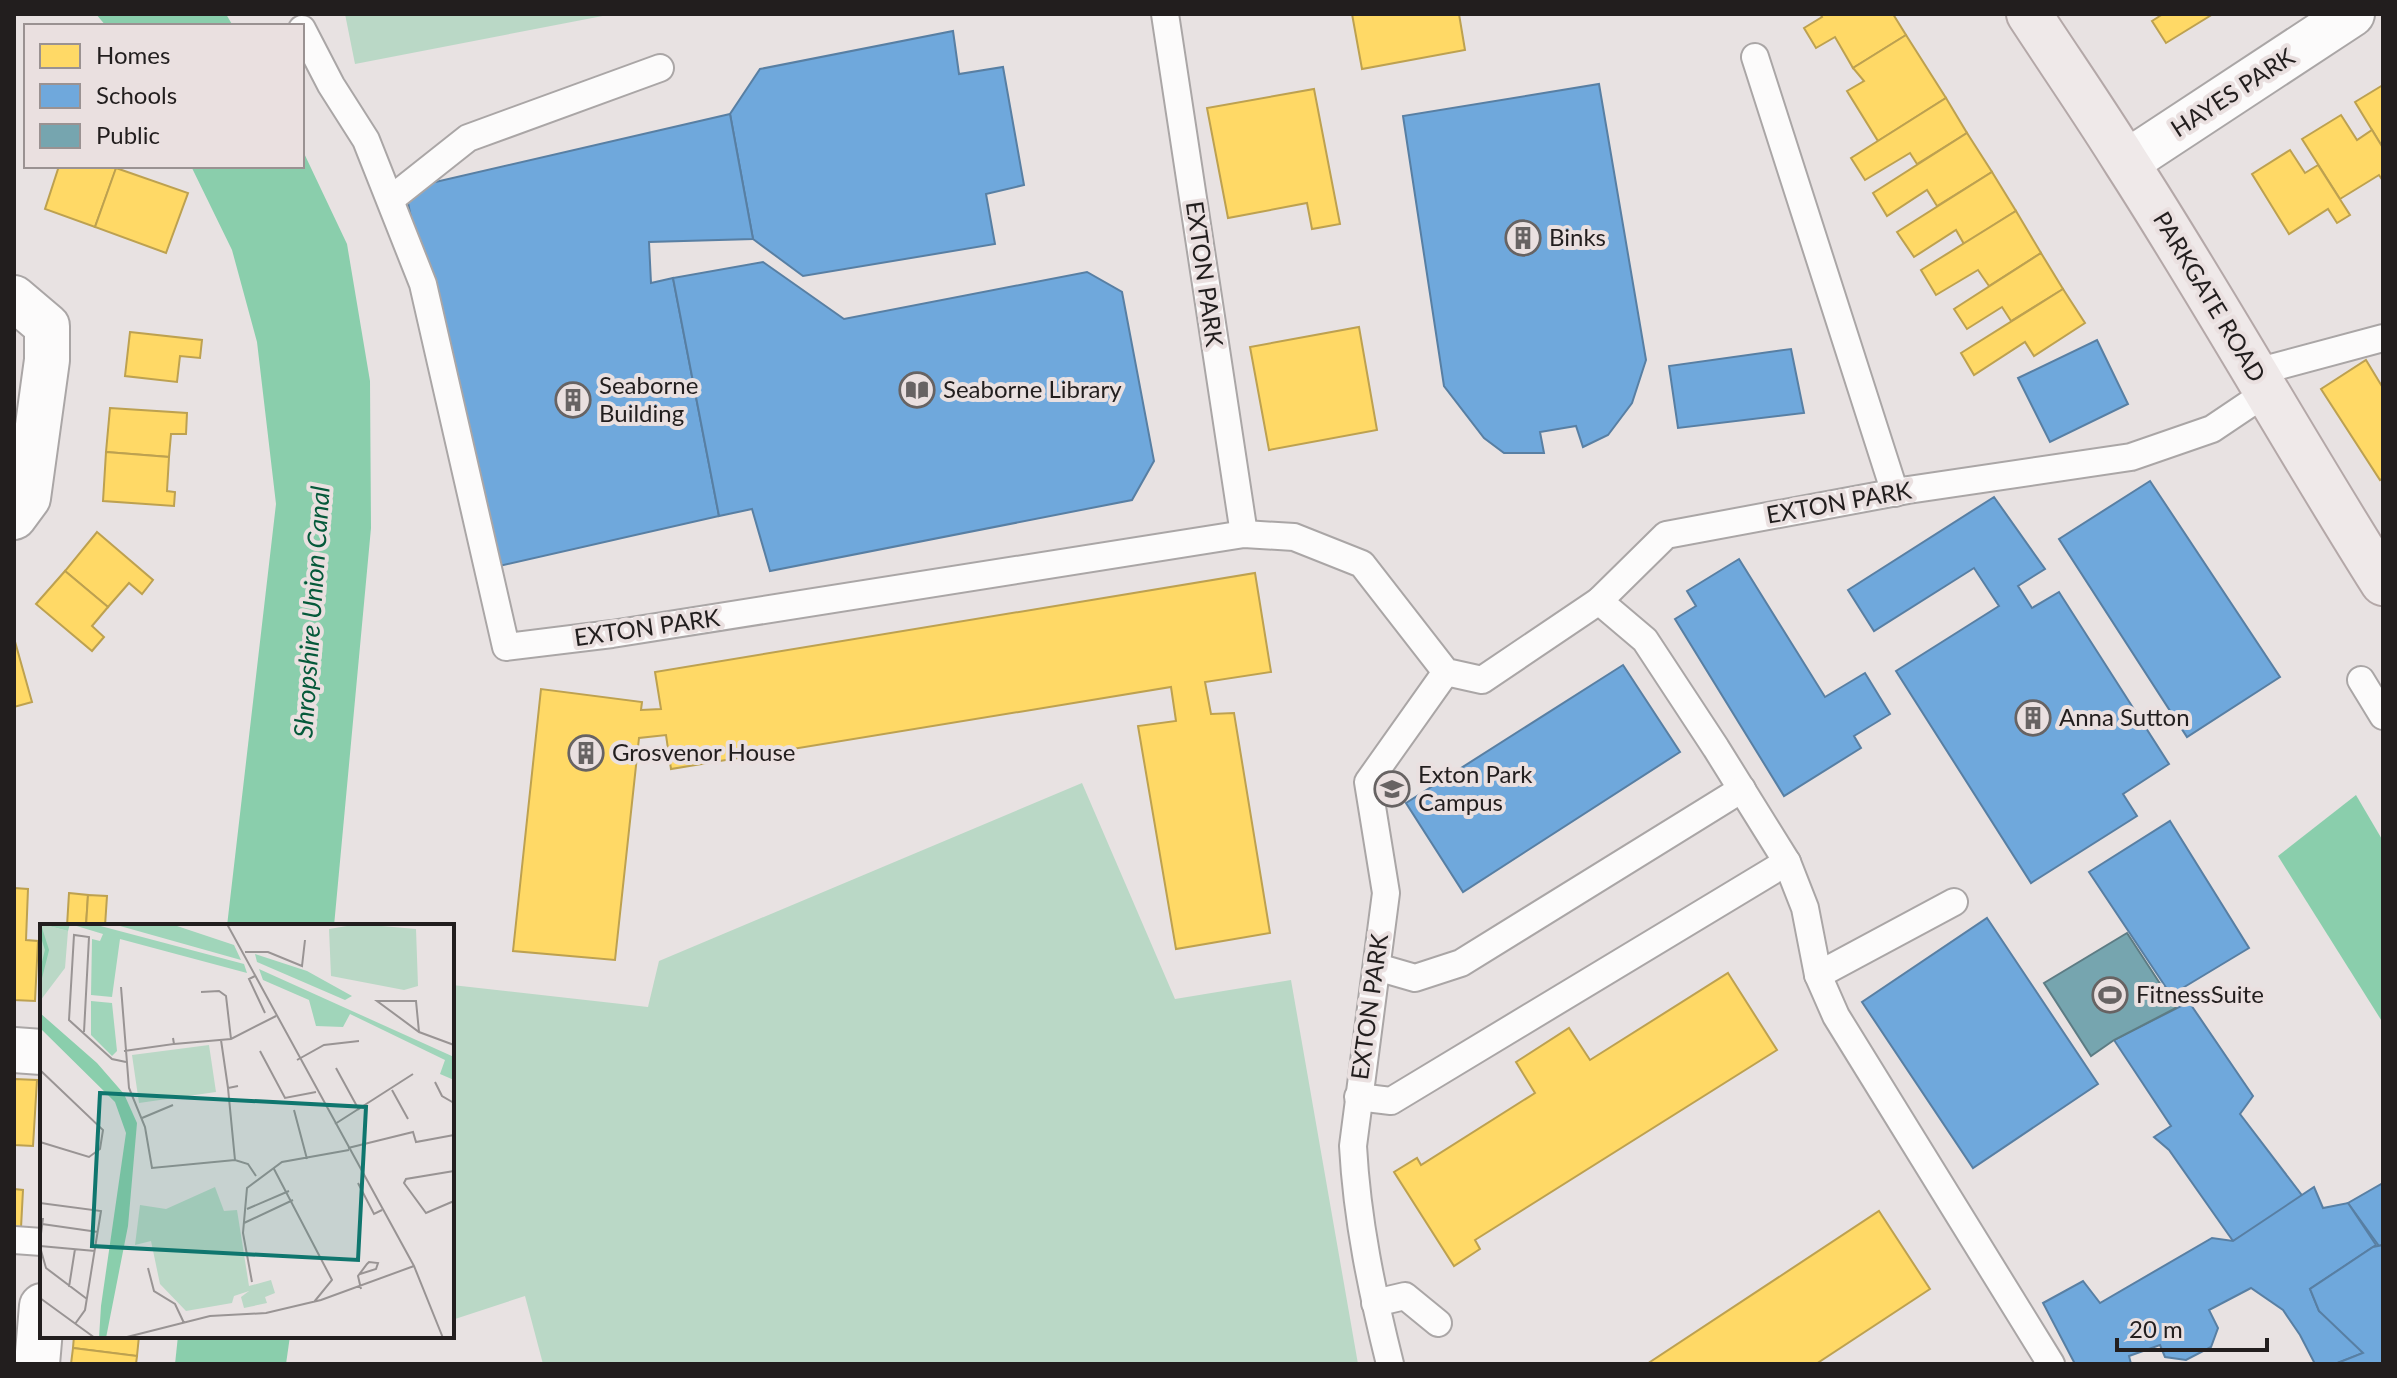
<svg xmlns="http://www.w3.org/2000/svg" width="2397" height="1378" viewBox="0 0 2397 1378" font-family="Lato,sans-serif">
	<style>
		.green { fill: #bad8c6 }
		.water { fill: #8aceac }
		.homes { fill: #ffd966; stroke: #bda150; stroke-width: 2 }
		.schools { fill: #6fa8dc; stroke: #587fa3; stroke-width: 2 }
		.public { fill: #76a5af; stroke: #5d7c84; stroke-width: 2 }
		.lines { fill: none; stroke-linecap: round; stroke-linejoin: round }
		.lane-casing { stroke: #aaa6a6; stroke-width: 30 }
		.street-casing { stroke: #aaa6a6; stroke-width: 48 }
		.primary-casing { stroke: #b4a8a8; stroke-width: 48 }
		.lane { stroke: #fcfbfb; stroke-width: 26 }
		.street { stroke: #fcfbfb; stroke-width: 44 }
		.primary { stroke: #efe9e9; stroke-width: 44 }
		.labels { text-anchor: middle; stroke-width: 8; stroke-linejoin: round; paint-order: stroke }
		.street-label { font-size: 24px; fill: #221e1e; stroke: #eae0e0 }
		.poi-label { font-size: 24px; fill: #221e1e; stroke: #eae0e0; text-anchor: start }
		.water-label { font-size: 26px; font-style: italic; fill: #05593a; stroke: #eae0e0 }
		.inset-river { fill: none; stroke: #8aceac; stroke-width: 4 }
		.inset-road { fill: none; stroke: #999494; stroke-width: 2 }
		.view { fill: #0f766e; fill-opacity: 0.15; stroke: #0f766e; stroke-width: 4 }
		.inset-edge { fill: none; stroke: #221e1e; stroke-width: 4 }
	</style>
	<rect width="100%" height="100%" fill="#e8e2e2"/>
	<!-- green -->
	<g class="green">
		<polygon points="345,14 613,14 355,64"/>
		<polygon points="1082,783 1175,999 1291,980 1358,1364 543,1364 525,1296 452,1320 452,985 648,1007 659,961"/>
	</g>
	<!-- water -->
	<g class="water">
		<polygon points="96,14 226,14 233,26 106,26"/>
		<polygon points="302,149 347,244 370,381 371,528 334,926 227,926 276,504 257,342 232,250 191,166 302,166"/>
		<polygon points="2356,795 2383,841 2383,1023 2278,856"/>
		<polygon points="178,1336 290,1336 286,1364 175,1364"/>
	</g>
	<!-- homes -->
	<g class="homes">
		<polygon points="1352,14 1459,14 1465,50 1362,69"/>
		<polygon points="1820,14 1893,14 1906,35 1853,68 1835,37 1816,48 1804,28 1822,17"/>
		<polygon points="2163,14 2213,14 2166,43 2152,21"/>
		<polygon points="1906,35 1946,98 1878,141 1847,91 1864,81 1853,68"/>
		<polygon points="2383,85 2383,148 2355,102"/>
		<polygon points="1314,89 1340,224 1312,229 1307,203 1228,218 1207,108"/>
		<polygon points="1946,98 1967,133 1917,164 1910,153 1865,180 1851,158"/>
		<polygon points="2341,115 2357,140 2372,130 2383,148 2383,181 2379,175 2340,199 2302,139"/>
		<polygon points="1967,133 1992,172 1937,206 1927,190 1887,216 1873,193"/>
		<polygon points="2290,150 2305,173 2318,165 2350,215 2337,223 2328,209 2289,234 2252,174"/>
		<polygon points="59,166 117,166 95,227 45,209"/>
		<polygon points="116,168 188,193 166,253 95,227"/>
		<polygon points="1992,172 2016,211 1964,244 1956,230 1914,257 1897,232"/>
		<polygon points="2016,211 2041,253 1989,286 1978,270 1936,295 1921,270"/>
		<polygon points="2041,253 2063,289 2011,321 2002,307 1967,329 1954,309"/>
		<polygon points="2063,289 2085,323 2034,356 2025,342 1974,375 1961,353"/>
		<polygon points="1359,327 1377,430 1269,450 1250,347"/>
		<polygon points="130,332 202,340 200,358 180,356 177,382 125,376"/>
		<polygon points="2366,360 2383,388 2383,478 2380,480 2321,389"/>
		<polygon points="110,408 187,413 186,434 171,434 169,457 106,452"/>
		<polygon points="106,452 169,457 167,491 175,492 174,506 103,501"/>
		<polygon points="97,532 153,580 142,594 129,583 108,607 65,571"/>
		<polygon points="65,571 108,607 92,626 104,637 92,651 36,604"/>
		<polygon points="1255,573 1271,672 1205,682 1211,714 1234,713 1270,933 1176,949 1138,726 1176,721 1171,687 671,769 666,735 639,738 615,960 513,951 541,689 642,702 641,710 661,709 655,672"/>
		<polygon points="14,638 32,702 14,707"/>
		<polygon points="14,888 28,889 26,940 38,941 35,1001 14,1000"/>
		<polygon points="69,893 88,895 86,926 67,926"/>
		<polygon points="88,895 107,896 105,926 86,926"/>
		<polygon points="1728,973 1777,1050 1475,1240 1480,1249 1454,1266 1394,1172 1417,1158 1421,1165 1535,1093 1516,1062 1569,1028 1590,1060"/>
		<polygon points="14,1079 37,1080 33,1146 14,1145"/>
		<polygon points="14,1189 23,1190 21,1228 14,1228"/>
		<polygon points="1879,1211 1930,1289 1816,1364 1647,1364"/>
		<polygon points="74,1336 139,1336 137,1356 73,1348"/>
		<polygon points="73,1348 137,1356 136,1364 71,1364"/>
	</g>
	<!-- schools -->
	<g class="schools">
		<polygon points="953,31 959,74 1003,67 1024,185 986,194 995,244 803,276 753,239 730,114 760,69"/>
		<polygon points="1599,84 1646,360 1632,403 1608,435 1583,447 1576,426 1540,432 1544,453 1504,453 1484,438 1444,386 1403,116"/>
		<polygon points="730,114 753,239 649,242 651,283 673,278 719,516 486,569 405,189"/>
		<polygon points="763,262 844,319 1087,272 1122,292 1154,461 1132,500 770,571 752,509 719,516 673,278"/>
		<polygon points="2097,340 2128,404 2050,442 2018,378"/>
		<polygon points="1791,349 1804,413 1678,428 1669,366"/>
		<polygon points="2150,481 2280,677 2187,737 2059,539"/>
		<polygon points="1994,497 2045,569 2018,586 2032,608 2059,592 2169,764 2123,794 2137,816 2031,883 1896,671 1999,606 1974,568 1874,631 1848,590"/>
		<polygon points="1739,559 1825,697 1865,673 1890,714 1854,736 1861,748 1784,796 1675,619 1696,606 1687,591"/>
		<polygon points="1623,665 1680,752 1463,892 1406,803"/>
		<polygon points="2170,821 2249,948 2171,995 2089,872"/>
		<polygon points="1987,918 2098,1084 1973,1168 1862,1002"/>
		<polygon points="2189,1002 2253,1096 2240,1114 2304,1198 2233,1241 2169,1150 2154,1137 2171,1126 2114,1040"/>
		<polygon points="2383,1183 2383,1245 2379,1246 2348,1203"/>
		<polygon points="2314,1187 2323,1208 2348,1203 2376,1245 2310,1289 2319,1311 2347,1330 2363,1353 2335,1364 2315,1364 2300,1335 2283,1310 2251,1288 2209,1310 2218,1328 2211,1347 2186,1360 2165,1357 2160,1345 2129,1356 2131,1364 2075,1364 2043,1303 2083,1281 2100,1303 2212,1238 2233,1241"/>
		<polygon points="2383,1245 2383,1364 2335,1364 2363,1353 2319,1311 2310,1289 2373,1247"/>
	</g>
	<!-- public -->
	<polygon class="public" points="2127,933 2176,1008 2114,1040 2091,1056 2044,983"/>
	<g class="lines">
		<defs>
			<g id="lane">
				<polyline points="1165,14 1244,534"/>
				<polyline points="302,29 331,85 366,140 423,284 506,647 612,634 1244,534 1294,537 1362,564 1446,672 1482,680 1599,601 1666,535 1908,490 2131,457 2212,429 2267,392"/>
				<polyline points="1755,57 1895,493"/>
				<polyline points="391,199 468,138 660,68"/>
				<polyline points="2256,372 2383,338"/>
				<polyline points="1599,601 1645,640 1716,748 1787,862 1805,908 1818,975 1836,1016 2051,1364"/>
				<polyline points="2361,680 2383,716"/>
				<polyline points="1377,967 1415,978 1461,963 1742,789"/>
				<polyline points="1818,975 1954,902"/>
				<polyline points="1358,1097 1391,1101 1787,862"/>
				<polyline points="14,1240 42,1242"/>
				<polyline points="1375,1303 1405,1296 1438,1323"/>
				<path d="M1390,1364c-18,-72 -33,-144 -37,-218l33,-253 -18,-111 78,-110"/>
			</g>
			<g id="street">
				<polyline points="2127,162 2352,14"/>
				<polyline points="14,298 47,326 47,360 28,498 14,517"/>
				<polyline points="14,1050 42,1052"/>
				<polyline points="37,1364 42,1306"/>
			</g>
			<path id="primary" d="M2029,14c32,49 66,98 97,148 89,138 169,282 257,421"/>
		</defs>
		<!-- lane casing -->
		<use href="#lane" class="lane-casing"/>
		<!-- street casing -->
		<use href="#street" class="street-casing"/>
		<!-- primary casing -->
		<use href="#primary" class="primary-casing"/>
		<!-- lane -->
		<use href="#lane" class="lane"/>
		<!-- street -->
		<use href="#street" class="street"/>
		<!-- primary -->
		<use href="#primary" class="primary"/>
	</g>
	<!-- icons -->
	<defs>
		<symbol id="building-ring" viewBox="-11 -11 22 22"><circle r="9.5" fill="#eae0e0" stroke="#676363" stroke-width="1.5"/><path d="M-4-6H4V6H1V3H-1V6H-4ZM-2.5-4.3h1.7v1.8h-1.7ZM.8-4.3h1.7v1.8H.8ZM-2.5-1h1.7V.8h-1.7ZM.8-1h1.7V.8H.8Z" fill="#676363"/></symbol>
		<symbol id="library-ring" viewBox="-11 -11 22 22"><circle r="9.5" fill="#eae0e0" stroke="#676363" stroke-width="1.5"/><path d="M-6-4Q-3-5.5-.7-3.5V5Q-3 3-6 4ZM6-4Q3-5.5 .7-3.5V5Q3 3 6 4Z" fill="#676363"/></symbol>
		<symbol id="university-ring" viewBox="-11 -11 22 22"><circle r="9.5" fill="#eae0e0" stroke="#676363" stroke-width="1.5"/><path d="M0-5L7-2L0 1L-7-2ZM-4 1L0 2.5L4 1V4Q0 6-4 4Z" fill="#676363"/></symbol>
		<symbol id="stadium-ring" viewBox="-11 -11 22 22"><circle r="9.5" fill="#eae0e0" stroke="#676363" stroke-width="1.5"/><path d="M0-5a6.5 5 0 1 0 0 10a6.5 5 0 1 0 0-10ZM-3.5-1.8h7v3.6h-7Z" fill="#676363"/></symbol>
	</defs>
	<g fill-rule="evenodd">
		<use href="#building-ring" x="1503" y="218" width="40" height="40"/>
		<use href="#library-ring" x="897" y="370" width="40" height="40"/>
		<use href="#building-ring" x="553" y="380" width="40" height="40"/>
		<use href="#building-ring" x="2013" y="698" width="40" height="40"/>
		<use href="#building-ring" x="566" y="733" width="40" height="40"/>
		<use href="#university-ring" x="1372" y="769" width="40" height="40"/>
		<use href="#stadium-ring" x="2090" y="975" width="40" height="40"/>
	</g>
	<g class="labels">
		<!-- street labels -->
		<g class="street-label">
			<text transform="translate(2233 93) rotate(-33)" y="8">HAYES PARK</text>
			<text transform="translate(1204 274) rotate(82)" y="8">EXTON PARK</text>
			<text transform="translate(2209 297) rotate(59)" y="8">PARKGATE ROAD</text>
			<text transform="translate(1839 503) rotate(-10)" y="8">EXTON PARK</text>
			<text transform="translate(647 628) rotate(-8)" y="8">EXTON PARK</text>
			<text transform="translate(1370 1007) rotate(-82)" y="8">EXTON PARK</text>
		</g>
		<!-- poi labels -->
		<g class="poi-label">
			<text x="1549" y="246">Binks</text>
			<text x="599" y="394">Seaborne<tspan x="599" dy="28">Building</tspan></text>
			<text x="943" y="398">Seaborne Library</text>
			<text x="2059" y="726">Anna Sutton</text>
			<text x="612" y="761">Grosvenor House</text>
			<text x="1418" y="783">Exton Park<tspan x="1418" dy="28">Campus</tspan></text>
			<text x="2136" y="1003">FitnessSuite</text>
		</g>
		<!-- water labels -->
		<g class="water-label">
			<text transform="translate(312 612) rotate(-86)" y="9">Shropshire Union Canal</text>
		</g>
	</g>
	<!-- overview -->
	<g transform="translate(40 924)">
		<rect width="414" height="414" fill="#e8e2e2"/>
		<path d="M1,0l27,7 -3,37 -25,33zM319,0l57,5 2,57 -14,4 -73,-14 -2,-47zM169,121l7,47 -77,11 -7,-48zM175,263l9,24 13,-1 12,76 22,-6 4,13 -10,4 2,6 -23,5 -3,-11 8,-6 -15,5 -2,7 -46,8 -26,-27 -9,-43 -16,4 5,-40 26,4z" fill="#bad8c6"/>
		<path d="M1,0h52l151,40 3,9 -127,-34 -8,58 -21,-2 1,-56 8,2 3,-7 -33,-10 -2,7zM73,0h58l63,21 7,15zM215,30l52,17 45,25 -7,4 -88,-38zM219,45l195,88v23l-14,-6 5,-14 -95,-46 -7,13 -27,-1 -7,-26 -46,-20zM51,77l21,2 5,48 -5,5 -21,-21z" fill="#a0d5ba"/>
		<path d="M0,89l57,50 27,31 13,29 -9,103 -22,112h-7l2,-32 25,-173 -11,-31 -75,-74z" fill="#8aceac"/>
		<path class="inset-river" d="M0,4l7,22 -7,28"/>
		<path class="inset-road" d="M187,0l187,342 29,72M205,28h23l34,14 3,-26M215,52l-6,3 16,34M81,63l8,101 16,39 7,41 83,-8 13,4 8,12M161,68l18,-1 7,5 5,43M44,108l5,-95 -15,-2 -5,85 43,39 14,3M379,108l-3,-31h-39l42,31 35,13M181,116l7,48M134,120l57,-5 45,-23M84,127l50,-7 -1,-6M220,127l25,47 31,-6M257,136l27,-15 35,-4M296,144l23,42M0,146l63,60 -3,19 -11,8 -49,-15M395,158l7,14 12,7M352,166l16,29M254,186l13,49M102,194l31,-13M295,200l78,-50M308,224l65,-16 3,10 38,-7M195,236l-7,-72 10,-2M234,245l58,111 -18,22M414,247l-48,8 -2,4 22,30 28,-12M318,259l16,31 8,-4M0,279l61,8 -16,99 -10,14M207,285l42,-18M204,299l49,-23M2,300l56,8M0,318l3,-24M0,322l55,5M0,323l6,21 41,31M108,344l6,23 21,13 9,19M320,350l16,-5 2,-6 -9,-1 -2,2 -9,12 3,13M212,358l-9,-49 4,-45 35,-26 67,-12M29,363l6,-38M0,374l55,40M83,414l87,-22 56,-3 55,-13 93,-34"/>
		<path class="view" d="M60,169l266,14 -8,153 -266,-14z"/>
		<rect width="414" height="414" class="inset-edge"/>
	</g>
	<!-- border -->
	<rect width="2397" height="1378" fill="none" stroke="#221e1e" stroke-width="32"/>
	<!-- legend -->
	<rect x="24" y="24" width="280" height="144" fill="#eae0e0" stroke="#9a9292" stroke-width="2"/>
	<rect x="40" y="44" width="40" height="24" fill="#ffd966" stroke="#9a9292" stroke-width="2"/>
	<text x="96" y="64" font-size="24" fill="#221e1e">Homes</text>
	<rect x="40" y="84" width="40" height="24" fill="#6fa8dc" stroke="#9a9292" stroke-width="2"/>
	<text x="96" y="104" font-size="24" fill="#221e1e">Schools</text>
	<rect x="40" y="124" width="40" height="24" fill="#76a5af" stroke="#9a9292" stroke-width="2"/>
	<text x="96" y="144" font-size="24" fill="#221e1e">Public</text>
	<!-- scale -->
	<path d="M2117 1338v12h150v-12" fill="none" stroke="#221e1e" stroke-width="4"/>
	<text x="2129" y="1338" font-size="24" fill="#221e1e" stroke="#eae0e0" stroke-width="6" paint-order="stroke">20 m</text>
</svg>
